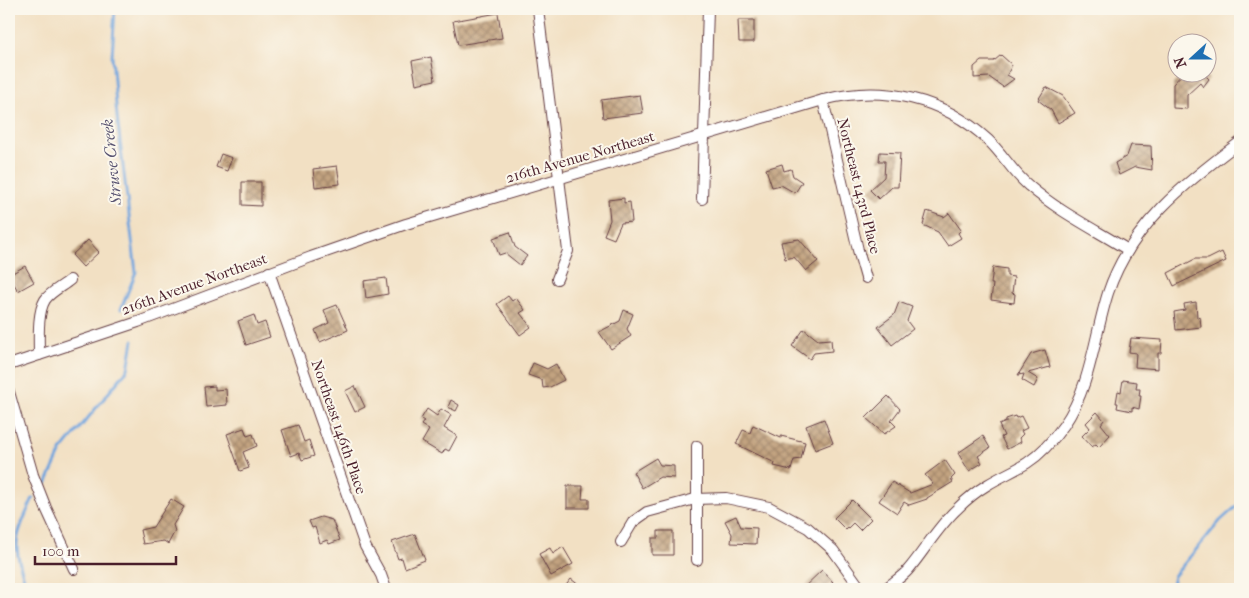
<svg xmlns="http://www.w3.org/2000/svg" width="1249" height="598" viewBox="0 0 1249 598" font-family="'IM FELL French Canon',serif">
	<style>
		.lines { fill: none; stroke-linecap: round; stroke-linejoin: round }
		.stream { stroke: #70a4dd; stroke-width: 3 }
		.building { fill: url(#building-cross-hatch) }
		.minor-casing { stroke: #633c42; stroke-width: 12 }
		.minor { stroke: #fff; stroke-width: 10 }
		.labels { text-anchor: middle; stroke-width: 4; stroke-linejoin: round; paint-order: stroke }
		.street-label { font-size: 15px; fill: #4a1f2b; stroke: #fbf7ec }
		.water-label { font-size: 16px; font-style: italic; fill: #595472; stroke: #fbf7ec }
	</style>
	<defs>
		<pattern id="building-cross-hatch" width="8" height="8" patternUnits="userSpaceOnUse" patternTransform="scale(1.25)"><rect width="8" height="8" fill="#c2a380"/><path d="M0 0l8 8M0 8l8-8" fill="none" stroke="#a08469"/></pattern>
	</defs>
	<rect width="100%" height="100%" fill="#fbf7ec"/>
	<filter id="ink" filterUnits="userSpaceOnUse"><feTurbulence type="fractalNoise" baseFrequency=".02" numOctaves="2"/><feDisplacementMap in="SourceGraphic" scale="10" xChannelSelector="R" yChannelSelector="G"/><feConvolveMatrix kernelMatrix="1 2 1 2 8 2 1 2 1" color-interpolation-filters="sRGB"/></filter>
	<filter id="wash" filterUnits="userSpaceOnUse"><feTurbulence type="fractalNoise" baseFrequency=".0096" numOctaves="4" result="noise"/><feDisplacementMap in="SourceGraphic" scale="20" xChannelSelector="R" yChannelSelector="G"/><feGaussianBlur stdDeviation="1.12" result="paint"/><feColorMatrix in="noise" values="0 0 0 0 0 0 0 0 0 0 0 0 0 0 0 0 0 1.4 0 .05"/><feComposite in="paint" operator="in"/></filter>
	<g filter="url(#wash)">
		<rect width="100%" height="100%" fill="#f2e0c3"/>
		<g class="lines">
			<!-- stream -->
			<g class="stream">
				<polyline points="115,9 112,56 117,117 136,272 121,309"/>
				<polyline points="46,484 61,451 128,369 133,341"/>
				<path d="M25,583c-3,-13 -9,-27 -8,-40 1,-15 10,-31 16,-45"/>
				<polyline points="1171,589 1174,576 1220,521 1240,503"/>
			</g>
		</g>
		<g id="blocks">
			<!-- building -->
			<g class="building">
				<polygon points="498,13 502,38 458,45 453,21"/>
				<polygon points="738,20 754,20 754,42 739,42"/>
				<polygon points="1001,55 1012,65 1007,75 1014,79 1003,87 989,77 974,78 974,67 981,61 994,61"/>
				<polygon points="431,57 435,80 416,84 412,61"/>
				<polygon points="1184,72 1202,72 1209,79 1203,87 1200,83 1187,95 1187,109 1173,108 1173,84"/>
				<polygon points="1046,87 1063,96 1075,113 1058,123 1051,110 1038,100"/>
				<polygon points="640,95 643,113 603,118 601,100"/>
				<polygon points="1131,145 1151,146 1152,170 1135,167 1119,175 1115,163 1127,156"/>
				<polygon points="880,152 900,153 898,187 892,187 879,199 870,190 884,177 885,161 879,161"/>
				<polygon points="221,154 232,158 227,171 216,167"/>
				<polygon points="782,164 784,171 791,169 793,176 802,182 795,193 781,185 772,187 766,169"/>
				<polygon points="337,166 340,184 315,187 313,169"/>
				<polygon points="242,182 261,182 261,206 242,205"/>
				<polygon points="624,198 624,203 630,202 632,222 621,223 614,239 604,235 610,220 608,200"/>
				<polygon points="927,211 944,217 949,213 961,230 958,233 961,238 948,246 938,232 923,225"/>
				<polygon points="510,232 515,247 527,256 520,265 505,253 499,255 493,238"/>
				<polygon points="799,239 818,261 806,271 794,257 785,259 781,242"/>
				<polygon points="88,240 99,252 83,267 72,255"/>
				<polygon points="1222,252 1226,261 1174,286 1168,273 1195,259 1208,259"/>
				<polygon points="25,266 34,282 18,291 9,275"/>
				<polygon points="993,267 1007,269 1007,276 1014,277 1012,293 1015,294 1014,303 991,300 993,284 991,284"/>
				<polygon points="386,278 388,294 366,298 364,281"/>
				<polygon points="508,296 512,301 516,298 525,310 520,313 531,327 520,335 497,304"/>
				<polygon points="899,302 912,307 907,321 913,329 892,345 878,327 894,315"/>
				<polygon points="1196,302 1197,318 1200,317 1201,327 1176,330 1174,312 1185,310 1184,304"/>
				<polygon points="337,305 348,330 320,342 315,330 329,323 324,310"/>
				<polygon points="624,310 633,314 627,329 631,336 611,349 599,332 620,321"/>
				<polygon points="254,315 257,325 265,322 270,337 246,345 238,321"/>
				<polygon points="804,329 818,340 831,339 832,351 814,353 810,359 792,346"/>
				<polygon points="1131,338 1162,340 1161,353 1158,353 1158,369 1135,367 1136,353 1129,352"/>
				<polygon points="1045,350 1050,367 1028,373 1038,379 1034,387 1022,380 1024,374 1018,375 1031,354"/>
				<polygon points="533,363 547,369 556,364 564,380 550,387 543,388 542,380 528,375"/>
				<polygon points="1123,380 1137,382 1136,389 1140,389 1139,396 1141,396 1139,409 1132,407 1132,411 1117,408 1118,403 1116,403 1118,391 1121,392"/>
				<polygon points="215,386 215,390 226,389 227,405 206,407 204,387"/>
				<polygon points="355,386 365,407 355,412 345,391"/>
				<polygon points="888,396 900,409 891,421 896,426 884,434 866,418"/>
				<polygon points="451,400 459,405 456,411 448,407"/>
				<polygon points="427,409 437,416 441,409 451,415 444,428 457,436 449,451 445,449 442,454 422,442 429,430 421,425 424,421 421,419"/>
				<polygon points="1097,412 1104,420 1101,424 1110,435 1099,447 1096,444 1092,447 1082,436 1090,428 1086,423"/>
				<polygon points="1015,416 1016,418 1021,416 1027,428 1021,431 1023,434 1019,438 1021,442 1007,449 1001,437 1004,436 999,425 1006,422 1006,419"/>
				<polygon points="824,419 833,443 815,450 806,426"/>
				<polygon points="298,425 304,442 309,440 314,456 302,460 299,453 291,456 282,430"/>
				<polygon points="753,425 781,438 781,436 805,442 801,459 794,460 791,470 774,466 775,463 736,444 743,430 750,433"/>
				<polygon points="244,428 247,436 253,434 257,446 243,452 249,468 240,471 227,434"/>
				<polygon points="983,436 990,448 978,456 982,463 969,471 958,453"/>
				<polygon points="656,458 660,465 674,466 674,478 660,477 642,488 633,472"/>
				<polygon points="945,460 955,475 951,479 953,482 927,498 927,499 909,505 904,502 897,513 879,501 892,482 910,493 933,484 925,475"/>
				<polygon points="567,486 583,486 582,499 589,499 589,508 567,508"/>
				<polygon points="171,499 184,507 173,525 175,531 168,544 164,541 143,544 140,530 153,527"/>
				<polygon points="852,500 871,519 860,530 853,523 846,530 834,518"/>
				<polygon points="736,516 741,527 757,528 756,544 731,543 732,534 725,521"/>
				<polygon points="321,517 332,520 340,540 329,544 327,540 320,543 315,527 312,528 309,521"/>
				<polygon points="658,531 673,531 673,555 652,555 652,538 658,538"/>
				<polygon points="415,534 425,560 405,568 402,558 398,559 392,542"/>
				<polygon points="563,547 573,564 551,576 539,554 550,548 553,554"/>
				<polygon points="822,570 833,582 826,589 802,589"/>
				<polygon points="571,579 584,589 563,589"/>
			</g>
		</g>
	</g>
	<g filter="url(#ink)">
		<use href="#blocks" fill-opacity="0" stroke="#633c42" stroke-width="1"/>
		<g class="lines">
			<defs>
				<g id="minor">
					<polyline points="538,9 568,251 557,279"/>
					<polyline points="823,100 858,250 866,278"/>
					<polyline points="702,199 708,9"/>
					<polyline points="269,272 365,546 381,575 386,589"/>
					<path d="M39,355c0,-15 -2,-42 6,-55 5,-8 18,-14 25,-20"/>
					<path d="M9,365l129,-43 173,-65 95,-33 417,-124c60,-16 120,-2 165,40 15,14 25,33 41,46 29,25 65,43 99,64"/>
					<polyline points="9,392 33,475 46,508 74,569"/>
					<polyline points="621,542 633,522 647,512 695,499 726,498 769,507 808,528 833,550 861,589"/>
					<polyline points="697,560 697,446"/>
					<path d="M885,589c7,-6 17,-12 23,-19 17,-20 30,-44 50,-62 8,-8 19,-17 29,-23 13,-8 27,-14 40,-22 14,-9 27,-24 37,-38 27,-39 30,-88 44,-132 22,-67 78,-111 132,-151"/>
				</g>
			</defs>
			<!-- minor casing -->
			<use href="#minor" class="minor-casing"/>
			<!-- minor -->
			<use href="#minor" class="minor"/>
		</g>
	</g>
	<g class="labels">
		<!-- street labels -->
		<g class="street-label">
			<text transform="translate(580 157) rotate(-16)" y="5">216th Avenue Northeast</text>
			<text transform="translate(859 186) rotate(76)" y="5">Northeast 143rd Place</text>
			<text transform="translate(194 284) rotate(-20)" y="5">216th Avenue Northeast</text>
			<text transform="translate(339 427) rotate(71)" y="5">Northeast 146th Place</text>
		</g>
		<!-- water labels -->
		<g class="water-label">
			<text transform="translate(111 162) rotate(-96)" y="6">Struve Creek</text>
		</g>
	</g>
	<!-- margin -->
	<rect width="1249" height="598" fill="none" stroke="#fbf7ec" stroke-width="30"/>
	<!-- north arrow -->
	<g transform="translate(1192 58) rotate(249)"><circle r="24" fill="#fbf7ec" stroke="#b4a19f"/>
	<path d="M0-4L9 19L0 12L-9 19Z" fill="#1f6fb2"/>
	<text y="-8" font-size="14" font-weight="bold" text-anchor="middle" fill="#4a1f2b">N</text>
	</g>
	<!-- scale -->
	<path d="M35 556v8h141v-8" fill="none" stroke="#4a1f2b" stroke-width="2.5"/>
	<text x="42" y="556" font-size="15" fill="#4a1f2b" stroke="#fbf7ec" stroke-width="4" paint-order="stroke">100 m</text>
</svg>
